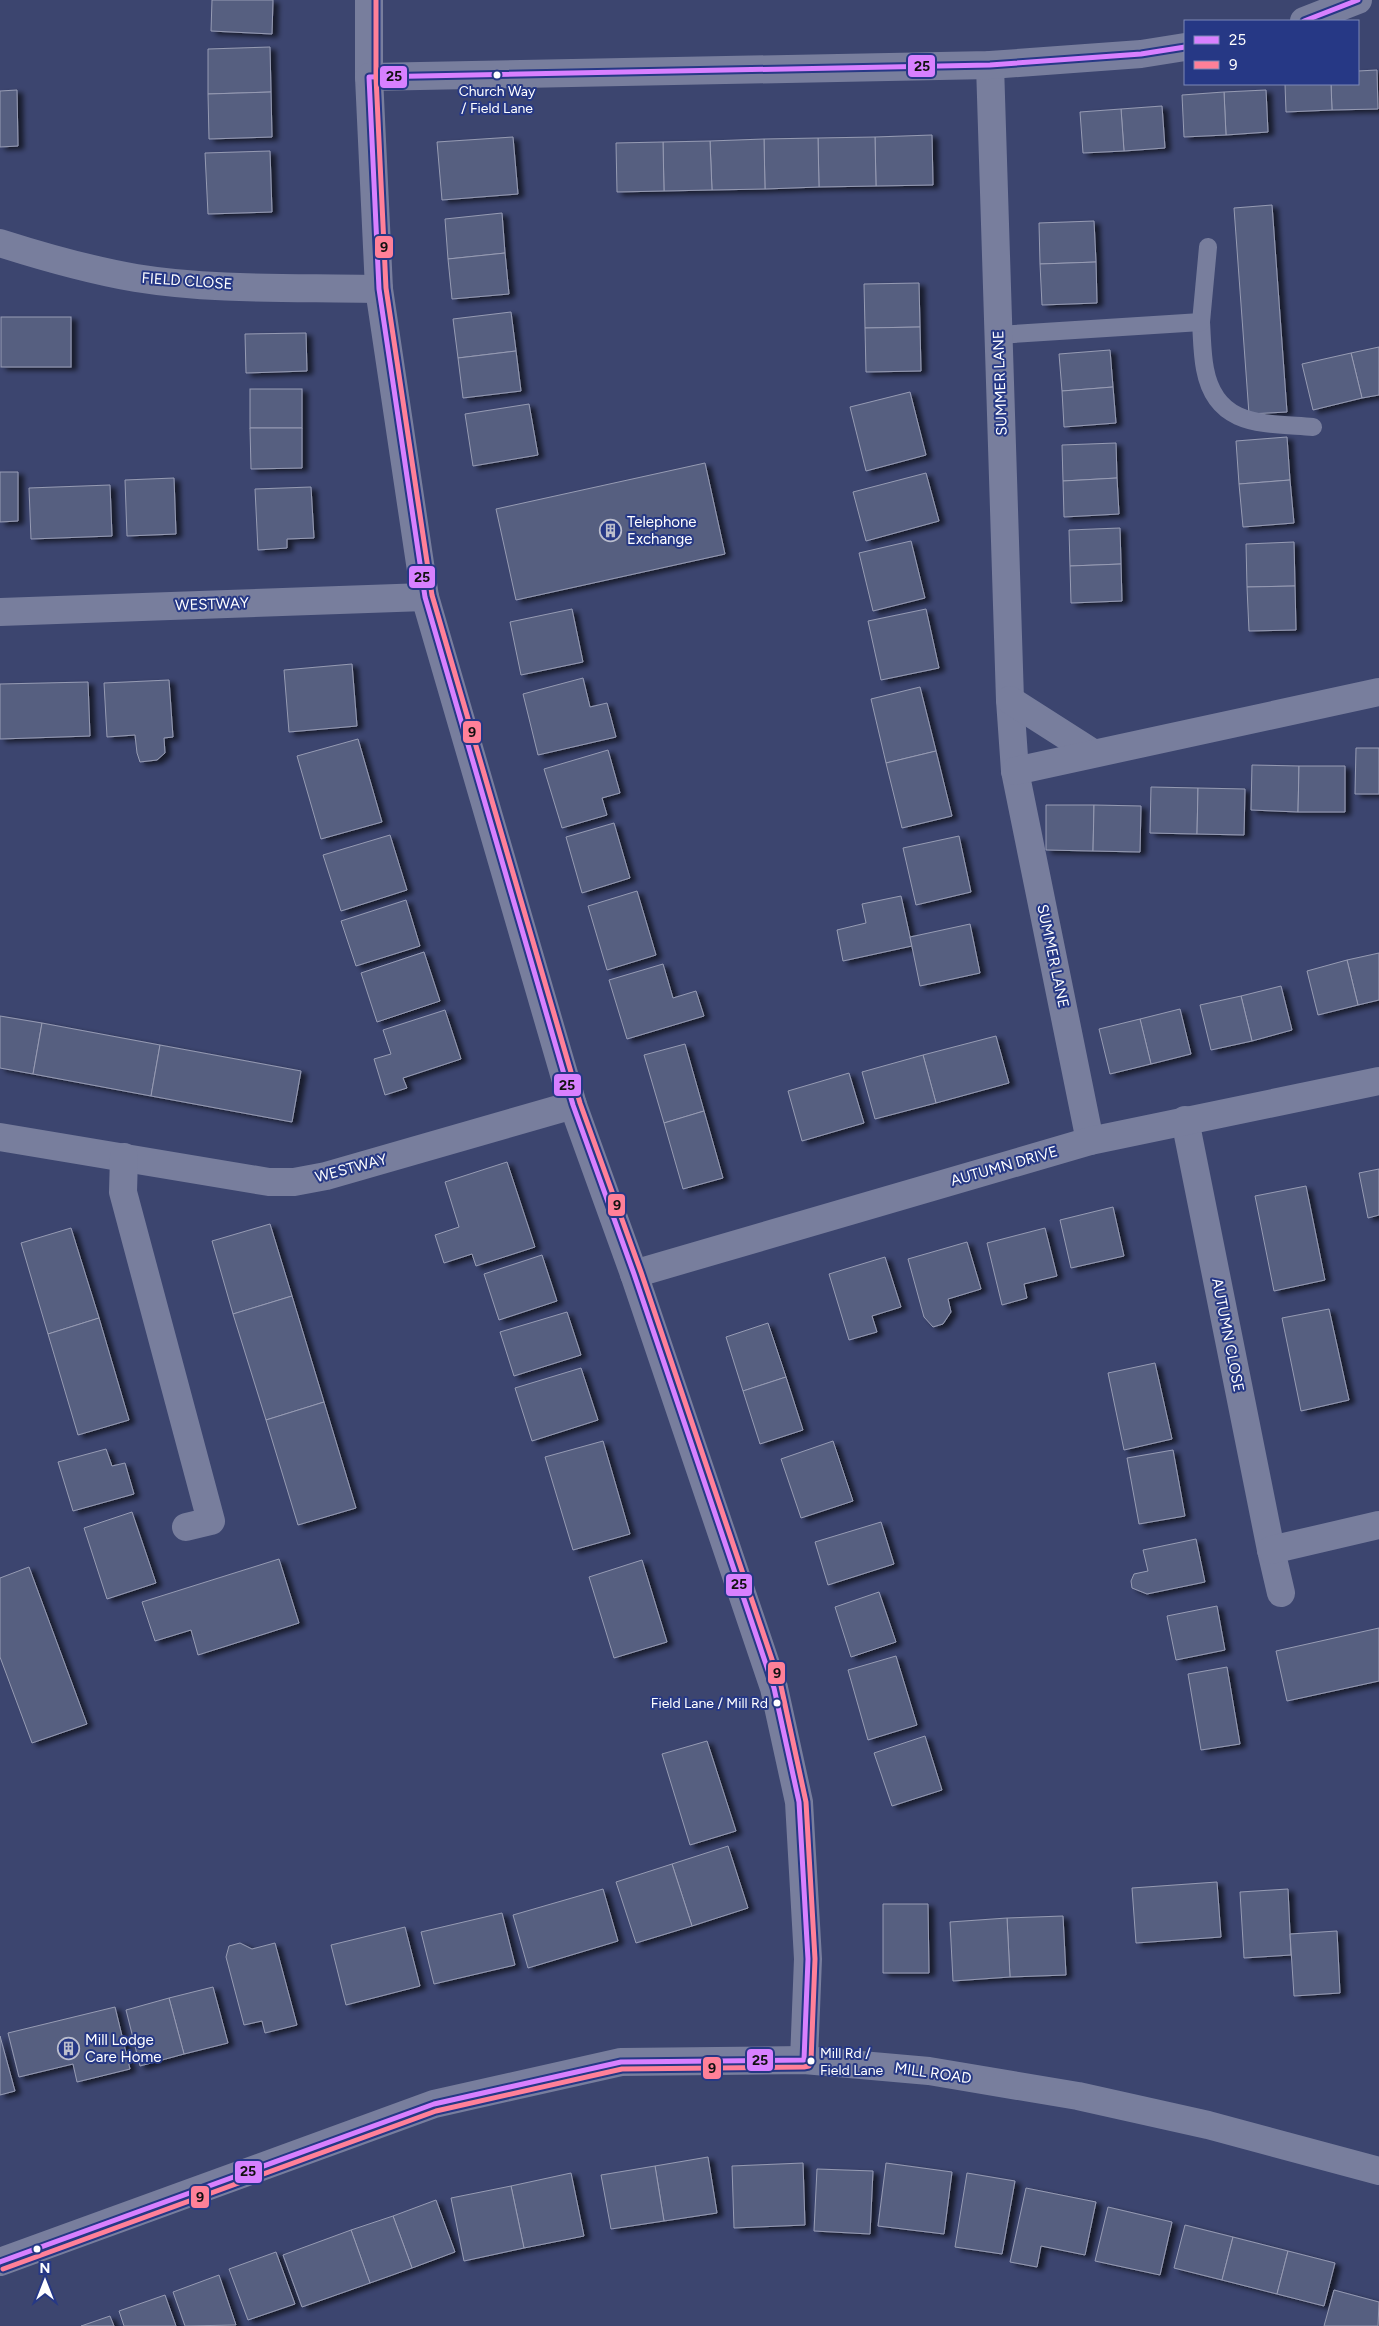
<svg xmlns="http://www.w3.org/2000/svg" width="1379" height="2326" viewBox="0 0 1379 2326" font-family="Figtree,sans-serif">
	<style>
		.building { fill: #575f80; stroke: #969bb3; filter: url(#shadow) }
		.lines { fill: none; stroke-linecap: round; stroke-linejoin: round }
		.service { stroke: #787e9d; stroke-width: 18 }
		.minor { stroke: #787e9d; stroke-width: 28 }
		.tertiary { stroke: #787e9d; stroke-width: 28 }
		.bus-1-casing { stroke: #263885; stroke-width: 9 }
		.bus-2-casing { stroke: #263885; stroke-width: 9 }
		.bus-1 { stroke: #d880ff; stroke-width: 5 }
		.bus-2 { stroke: #ff8098; stroke-width: 5 }
		.bus-dot { fill: #fff; stroke: #263885; stroke-width: 2 }
		.labels { text-anchor: middle; stroke-width: 4; stroke-linejoin: round; paint-order: stroke }
		.bus-label { font-size: 14px; fill: #fff; stroke: #263885 }
		.street-label { font-size: 15px; fill: #fff; stroke: #263885 }
		.poi-label { font-size: 15px; fill: #fff; stroke: #263885; text-anchor: start }
		.line-badge { stroke: #263885; stroke-width: 2 }
		.pale-badge-label { font-size: 14px; text-anchor: middle; font-weight: bold; fill: #111 }
	</style>
	<defs>
		<filter id="shadow"><feDropShadow dx="5.5" dy="3" stdDeviation="2.5" flood-color="#0009"/></filter>
	</defs>
	<rect width="100%" height="100%" fill="#3c456f"/>
	<!-- building -->
	<g class="building">
		<polygon points="212,0 273,0 272,34 211,31"/>
		<polygon points="270,47 271,92 208,94 208,49"/>
		<polygon points="1377,70 1378,109 1332,110 1331,84 1358,84 1358,71"/>
		<polygon points="1285,84 1331,84 1332,110 1286,112"/>
		<polygon points="17,90 18,146 0,147 0,91"/>
		<polygon points="1266,90 1268,132 1226,135 1224,92"/>
		<polygon points="271,92 272,137 209,139 208,94"/>
		<polygon points="1224,92 1226,135 1184,137 1182,95"/>
		<polygon points="1162,106 1165,148 1124,151 1121,109"/>
		<polygon points="1121,109 1124,151 1083,153 1080,112"/>
		<polygon points="932,135 933,185 876,186 875,137"/>
		<polygon points="513,137 518,194 442,200 437,142"/>
		<polygon points="875,137 876,186 819,187 818,138"/>
		<polygon points="818,138 819,187 765,189 764,139"/>
		<polygon points="764,139 765,189 712,190 710,141"/>
		<polygon points="710,141 712,190 664,191 663,142"/>
		<polygon points="663,142 664,191 617,192 616,143"/>
		<polygon points="270,151 272,212 208,214 205,153"/>
		<polygon points="1272,205 1287,412 1249,414 1234,208"/>
		<polygon points="502,213 505,253 448,259 445,219"/>
		<polygon points="1094,221 1096,262 1040,264 1039,223"/>
		<polygon points="505,253 509,294 452,299 448,259"/>
		<polygon points="1096,262 1097,303 1042,305 1040,264"/>
		<polygon points="919,283 920,327 865,328 864,284"/>
		<polygon points="511,312 516,351 458,358 453,319"/>
		<rect x="1" y="317" width="70" height="50"/>
		<polygon points="920,327 921,371 866,372 865,328"/>
		<polygon points="306,333 307,371 246,373 245,334"/>
		<polygon points="1379,347 1379,395 1362,398 1351,353"/>
		<polygon points="1110,350 1113,387 1062,391 1059,354"/>
		<polygon points="516,351 521,391 463,398 458,358"/>
		<polygon points="1351,353 1362,398 1313,410 1302,364"/>
		<polygon points="1113,387 1116,423 1064,427 1062,391"/>
		<rect x="250" y="389" width="52" height="39"/>
		<polygon points="910,392 926,455 866,471 850,407"/>
		<polygon points="529,404 538,455 473,466 465,414"/>
		<polygon points="250,428 302,428 302,468 251,469"/>
		<polygon points="1287,437 1290,480 1239,484 1236,441"/>
		<polygon points="1116,443 1117,478 1063,481 1062,445"/>
		<polygon points="705,463 725,554 516,600 496,509"/>
		<polygon points="0,472 18,472 18,521 0,522"/>
		<polygon points="926,473 939,521 866,541 853,492"/>
		<polygon points="174,478 176,534 127,536 125,480"/>
		<polygon points="1117,478 1119,514 1064,517 1063,481"/>
		<polygon points="1290,480 1294,523 1243,527 1239,484"/>
		<polygon points="110,485 112,536 31,539 29,488"/>
		<polygon points="311,487 314,538 287,539 287,548 258,550 255,489"/>
		<polygon points="1120,528 1121,564 1070,566 1069,530"/>
		<polygon points="911,541 925,598 873,611 859,553"/>
		<polygon points="1294,542 1295,586 1247,587 1246,544"/>
		<polygon points="1121,564 1122,601 1071,603 1070,566"/>
		<polygon points="1295,586 1296,630 1249,631 1247,587"/>
		<polygon points="572,609 583,662 521,675 510,622"/>
		<polygon points="926,609 939,668 881,680 868,621"/>
		<polygon points="352,664 357,726 289,732 284,670"/>
		<polygon points="583,678 590,707 607,703 616,737 538,755 523,694"/>
		<polygon points="169,680 173,737 164,738 165,753 157,760 140,762 137,753 135,735 107,737 104,683"/>
		<polygon points="88,682 90,736 0,739 0,684"/>
		<polygon points="920,687 936,751 886,763 871,699"/>
		<polygon points="358,739 382,822 321,839 297,756"/>
		<polygon points="1356,748 1379,748 1379,794 1355,794"/>
		<polygon points="608,750 620,793 602,798 607,815 562,828 544,769"/>
		<polygon points="936,751 952,816 902,828 886,763"/>
		<polygon points="1252,765 1299,766 1298,812 1251,810"/>
		<polygon points="1299,766 1345,766 1345,812 1298,812"/>
		<polygon points="1151,787 1198,788 1197,834 1150,833"/>
		<polygon points="1198,788 1245,789 1244,835 1197,834"/>
		<polygon points="1046,805 1094,805 1093,851 1046,850"/>
		<polygon points="1094,805 1141,806 1140,852 1093,851"/>
		<polygon points="614,823 630,878 582,893 566,837"/>
		<polygon points="390,835 407,890 341,911 323,855"/>
		<polygon points="959,836 971,892 916,905 903,848"/>
		<polygon points="637,891 656,955 607,970 588,906"/>
		<polygon points="901,896 912,946 843,961 837,930 866,923 862,904"/>
		<polygon points="406,900 420,946 356,966 341,921"/>
		<polygon points="970,924 980,973 920,986 910,937"/>
		<polygon points="424,952 440,1001 377,1022 361,973"/>
		<polygon points="1379,953 1379,1000 1358,1005 1347,960"/>
		<polygon points="1347,960 1358,1005 1318,1015 1307,971"/>
		<polygon points="663,964 673,998 696,991 704,1016 627,1039 609,980"/>
		<polygon points="1281,986 1292,1030 1252,1041 1241,996"/>
		<polygon points="1241,996 1252,1041 1211,1050 1200,1005"/>
		<polygon points="1180,1009 1191,1054 1151,1064 1140,1019"/>
		<polygon points="445,1010 461,1059 403,1078 407,1088 385,1095 374,1059 391,1054 383,1030"/>
		<polygon points="0,1016 42,1023 33,1074 0,1068"/>
		<polygon points="1140,1019 1151,1064 1110,1074 1099,1029"/>
		<polygon points="42,1023 160,1045 151,1096 33,1074"/>
		<polygon points="996,1036 1009,1083 936,1103 923,1055"/>
		<polygon points="685,1044 704,1111 664,1123 644,1055"/>
		<polygon points="160,1045 301,1071 292,1122 151,1096"/>
		<polygon points="923,1055 936,1103 875,1119 862,1072"/>
		<polygon points="849,1073 864,1123 802,1141 788,1091"/>
		<polygon points="704,1111 723,1178 683,1189 664,1123"/>
		<polygon points="507,1162 535,1247 476,1266 472,1254 444,1263 435,1235 459,1227 445,1182"/>
		<polygon points="1379,1169 1379,1215 1368,1218 1359,1173"/>
		<polygon points="1306,1186 1325,1280 1274,1291 1255,1196"/>
		<polygon points="1113,1207 1124,1256 1071,1268 1060,1220"/>
		<polygon points="270,1224 292,1296 233,1314 212,1241"/>
		<polygon points="71,1228 99,1318 48,1334 21,1243"/>
		<polygon points="1045,1228 1057,1276 1024,1284 1027,1298 1002,1305 987,1243"/>
		<polygon points="967,1242 981,1289 948,1299 951,1312 943,1324 933,1327 924,1317 908,1259"/>
		<polygon points="542,1255 557,1301 499,1320 484,1274"/>
		<polygon points="885,1257 901,1307 872,1316 877,1332 849,1340 829,1274"/>
		<polygon points="292,1296 324,1402 266,1420 233,1314"/>
		<polygon points="1329,1309 1349,1400 1301,1411 1282,1318"/>
		<polygon points="567,1312 581,1355 514,1376 500,1332"/>
		<polygon points="99,1318 129,1420 78,1435 48,1334"/>
		<polygon points="768,1323 786,1377 743,1391 726,1337"/>
		<polygon points="1155,1363 1172,1439 1124,1450 1108,1373"/>
		<polygon points="581,1368 598,1420 532,1441 515,1388"/>
		<polygon points="786,1377 803,1430 760,1444 743,1391"/>
		<polygon points="324,1402 356,1508 298,1525 266,1420"/>
		<polygon points="603,1441 630,1534 573,1550 545,1457"/>
		<polygon points="833,1441 853,1501 801,1518 781,1459"/>
		<polygon points="106,1449 112,1466 125,1463 134,1494 73,1511 58,1462"/>
		<polygon points="1173,1450 1185,1516 1139,1524 1127,1458"/>
		<polygon points="132,1512 156,1583 107,1599 84,1528"/>
		<polygon points="881,1522 894,1564 828,1585 815,1542"/>
		<polygon points="1196,1539 1205,1582 1147,1594 1132,1588 1131,1581 1134,1574 1148,1571 1143,1550"/>
		<polygon points="279,1559 299,1623 198,1655 191,1630 155,1641 142,1602"/>
		<polygon points="642,1560 667,1642 614,1658 589,1577"/>
		<polygon points="29,1567 87,1724 32,1743 0,1657 0,1578"/>
		<polygon points="879,1592 896,1642 851,1657 835,1607"/>
		<polygon points="1217,1606 1225,1650 1176,1660 1167,1616"/>
		<polygon points="1379,1628 1379,1681 1287,1701 1276,1651"/>
		<polygon points="896,1656 917,1725 868,1740 848,1670"/>
		<polygon points="1227,1667 1240,1744 1201,1750 1188,1674"/>
		<polygon points="925,1736 942,1790 892,1806 874,1753"/>
		<polygon points="707,1741 736,1831 690,1845 662,1754"/>
		<polygon points="728,1846 748,1908 692,1926 672,1864"/>
		<polygon points="672,1864 692,1926 636,1943 616,1882"/>
		<polygon points="1217,1882 1221,1937 1136,1943 1132,1888"/>
		<polygon points="603,1889 618,1941 528,1968 513,1915"/>
		<polygon points="1288,1889 1291,1955 1244,1958 1240,1892"/>
		<polygon points="883,1904 928,1904 929,1973 883,1973"/>
		<polygon points="502,1913 515,1965 434,1984 421,1932"/>
		<polygon points="1063,1916 1066,1975 1010,1977 1007,1918"/>
		<polygon points="1007,1918 1010,1977 953,1981 950,1922"/>
		<polygon points="405,1927 420,1986 346,2005 331,1945"/>
		<polygon points="1337,1931 1340,1993 1294,1996 1290,1934"/>
		<polygon points="240,1943 252,1949 275,1943 297,2025 265,2033 262,2021 244,2025 226,1957 229,1946"/>
		<polygon points="213,1987 228,2043 184,2054 169,1998"/>
		<polygon points="169,1998 184,2054 140,2066 126,2010"/>
		<polygon points="115,2007 130,2069 77,2082 73,2064 19,2077 8,2033"/>
		<polygon points="0,2036 15,2091 0,2095"/>
		<polygon points="708,2157 717,2213 664,2221 655,2166"/>
		<polygon points="803,2163 805,2225 734,2228 732,2166"/>
		<polygon points="886,2163 952,2172 944,2234 878,2226"/>
		<polygon points="655,2166 664,2221 611,2229 601,2175"/>
		<polygon points="817,2169 873,2171 870,2234 814,2231"/>
		<polygon points="571,2173 584,2236 524,2248 511,2186"/>
		<polygon points="967,2173 1015,2181 1002,2254 955,2247"/>
		<polygon points="511,2186 524,2248 464,2261 451,2198"/>
		<polygon points="1026,2188 1096,2202 1085,2255 1041,2246 1037,2267 1010,2262"/>
		<polygon points="436,2200 455,2252 412,2268 393,2216"/>
		<polygon points="1108,2207 1172,2222 1160,2275 1095,2261"/>
		<polygon points="393,2216 412,2268 370,2283 351,2230"/>
		<polygon points="1185,2225 1233,2237 1222,2280 1174,2268"/>
		<polygon points="351,2230 370,2283 302,2307 283,2255"/>
		<polygon points="1233,2237 1288,2251 1277,2294 1222,2280"/>
		<polygon points="1288,2251 1335,2263 1324,2306 1277,2294"/>
		<polygon points="276,2252 295,2304 248,2320 229,2269"/>
		<polygon points="219,2275 236,2325 185,2326 173,2292"/>
		<polygon points="1334,2290 1379,2302 1378,2326 1324,2326"/>
		<polygon points="165,2295 176,2326 124,2326 119,2311"/>
		<polygon points="110,2316 114,2326 81,2326"/>
	</g>
	<g class="lines">
		<!-- service -->
		<g class="service">
			<path d="M1201,322c1,15 1,32 4,47 11,59 59,54 108,58"/>
			<polyline points="998,335 1201,322 1208,247"/>
		</g>
		<!-- minor -->
		<g class="minor">
			<polyline points="369,0 369,77 379,289 425,597 573,1105 634,1274 774,1688 799,1802 808,1959 804,2060"/>
			<polyline points="1304,21 1358,0"/>
			<polyline points="990,65 1010,700 1015,771 1090,1141"/>
			<polyline points="369,77 990,65 1141,54 1185,47"/>
			<path d="M0,243c44,14 90,27 136,35 80,13 163,9 243,11"/>
			<polyline points="0,612 425,597"/>
			<polyline points="1010,700 1093,753"/>
			<polyline points="1015,771 1379,692"/>
			<polyline points="1185,1120 1271,1550 1281,1593"/>
			<polyline points="0,1137 269,1182 294,1182 326,1176 573,1105"/>
			<polyline points="124,1157 123,1192 211,1521 186,1527"/>
			<polyline points="634,1274 1090,1141 1379,1081"/>
			<polyline points="1271,1550 1379,1525"/>
		</g>
		<!-- tertiary -->
		<polyline class="tertiary" points="0,2262 434,2104 621,2062 804,2060 929,2071 1078,2096 1208,2125 1379,2171"/>
		<defs>
			<g id="bus-1">
				<polyline points="1304,21 1358,0"/>
				<polyline points="0,2262 434,2104 621,2062 804,2060 808,1959 799,1802 774,1688 634,1274 573,1105 425,597 379,289 369,77 990,65 1141,54 1185,47"/>
			</g>
			<polyline id="bus-2" points="3,2269 436,2111 622,2069 804,2067 809,2066 811,2061 815,1959 806,1802 781,1686 641,1272 580,1103 432,595 386,288 376,77 376,0"/>
		</defs>
		<!-- bus-1 casing -->
		<use href="#bus-1" class="bus-1-casing"/>
		<!-- bus-2 casing -->
		<use href="#bus-2" class="bus-2-casing"/>
		<!-- bus-1 -->
		<use href="#bus-1" class="bus-1"/>
		<!-- bus-2 -->
		<use href="#bus-2" class="bus-2"/>
	</g>
	<!-- icons -->
	<defs>
		<symbol id="building-ring" viewBox="-11 -11 22 22"><circle r="9.5" fill="#263885" stroke="#bbbecd" stroke-width="1.5"/><path d="M-4-6H4V6H1V3H-1V6H-4ZM-2.5-4.3h1.7v1.8h-1.7ZM.8-4.3h1.7v1.8H.8ZM-2.5-1h1.7V.8h-1.7ZM.8-1h1.7V.8H.8Z" fill="#bbbecd"/></symbol>
	</defs>
	<g fill-rule="evenodd">
		<use href="#building-ring" x="598" y="518" width="25" height="25"/>
		<use href="#building-ring" x="56" y="2036" width="25" height="25"/>
	</g>
	<!-- markers -->
	<g class="bus-dot">
		<circle cx="497" cy="75" r="4.5"/>
		<circle cx="777" cy="1703" r="4.5"/>
		<circle cx="811" cy="2061" r="4.5"/>
		<circle cx="37" cy="2249" r="4.5"/>
	</g>
	<g class="labels">
		<!-- bus labels -->
		<g class="bus-label">
			<text x="497" y="96">Church Way<tspan x="497" dy="17">/ Field Lane</tspan></text>
			<text x="768" y="1708" text-anchor="end">Field Lane / Mill Rd</text>
			<text x="820" y="2058" text-anchor="start">Mill Rd /<tspan x="820" dy="17">Field Lane</tspan></text>
		</g>
		<!-- street labels -->
		<g class="street-label">
			<text transform="translate(187 281) rotate(4)" y="5">FIELD CLOSE</text>
			<text transform="translate(1000 383) rotate(-92)" y="5">SUMMER LANE</text>
			<text transform="translate(212 604) rotate(-2)" y="5">WESTWAY</text>
			<text transform="translate(1053 956) rotate(78)" y="5">SUMMER LANE</text>
			<text transform="translate(1004 1166) rotate(-16)" y="5">AUTUMN DRIVE</text>
			<text transform="translate(351 1168) rotate(-15)" y="5">WESTWAY</text>
			<text transform="translate(1228 1335) rotate(79)" y="5">AUTUMN CLOSE</text>
			<text transform="translate(933 2073) rotate(8)" y="5">MILL ROAD</text>
		</g>
		<!-- poi labels -->
		<g class="poi-label">
			<text x="627" y="527">Telephone<tspan x="627" dy="17">Exchange</tspan></text>
			<text x="85" y="2045">Mill Lodge<tspan x="85" dy="17">Care Home</tspan></text>
		</g>
	</g>
	<g class="line-badge">
		<rect x="907" y="54" width="29" height="24" rx="5" fill="#d880ff"/>
		<rect x="379" y="65" width="29" height="24" rx="5" fill="#d880ff"/>
		<rect x="374" y="235" width="20" height="24" rx="5" fill="#ff8098"/>
		<rect x="408" y="565" width="28" height="24" rx="5" fill="#d880ff"/>
		<rect x="462" y="720" width="20" height="24" rx="5" fill="#ff8098"/>
		<rect x="553" y="1073" width="29" height="24" rx="5" fill="#d880ff"/>
		<rect x="607" y="1193" width="19" height="24" rx="5" fill="#ff8098"/>
		<rect x="725" y="1573" width="28" height="24" rx="5" fill="#d880ff"/>
		<rect x="767" y="1661" width="19" height="24" rx="5" fill="#ff8098"/>
		<rect x="746" y="2048" width="28" height="24" rx="5" fill="#d880ff"/>
		<rect x="702" y="2056" width="20" height="24" rx="5" fill="#ff8098"/>
		<rect x="234" y="2160" width="29" height="24" rx="5" fill="#d880ff"/>
		<rect x="190" y="2185" width="20" height="24" rx="5" fill="#ff8098"/>
	</g>
	<g class="pale-badge-label">
		<text x="922" y="71">25</text>
		<text x="394" y="81">25</text>
		<text x="384" y="252">9</text>
		<text x="422" y="582">25</text>
		<text x="472" y="737">9</text>
		<text x="567" y="1090">25</text>
		<text x="617" y="1210">9</text>
		<text x="739" y="1589">25</text>
		<text x="777" y="1678">9</text>
		<text x="760" y="2065">25</text>
		<text x="712" y="2073">9</text>
		<text x="248" y="2176">25</text>
		<text x="200" y="2202">9</text>
	</g>
	<!-- legend -->
	<rect x="1184" y="20" width="175" height="65" fill="#263885" stroke="#7d88b6"/>
	<rect x="1194" y="36" width="25" height="8" fill="#d880ff" stroke="#7d88b6"/>
	<text x="1229" y="45" font-size="15" fill="#ffffff">25</text>
	<rect x="1194" y="61" width="25" height="8" fill="#ff8098" stroke="#7d88b6"/>
	<text x="1229" y="70" font-size="15" fill="#ffffff">9</text>
	<!-- north arrow -->
	<g transform="translate(45 2281)" stroke="#263885" stroke-width="4" paint-order="stroke">
	<path d="M0-4L9 19L0 12L-9 19Z" fill="#ffffff"/>
	<text y="-8" font-size="14" font-weight="bold" text-anchor="middle" fill="#ffffff">N</text>
	</g>
</svg>
